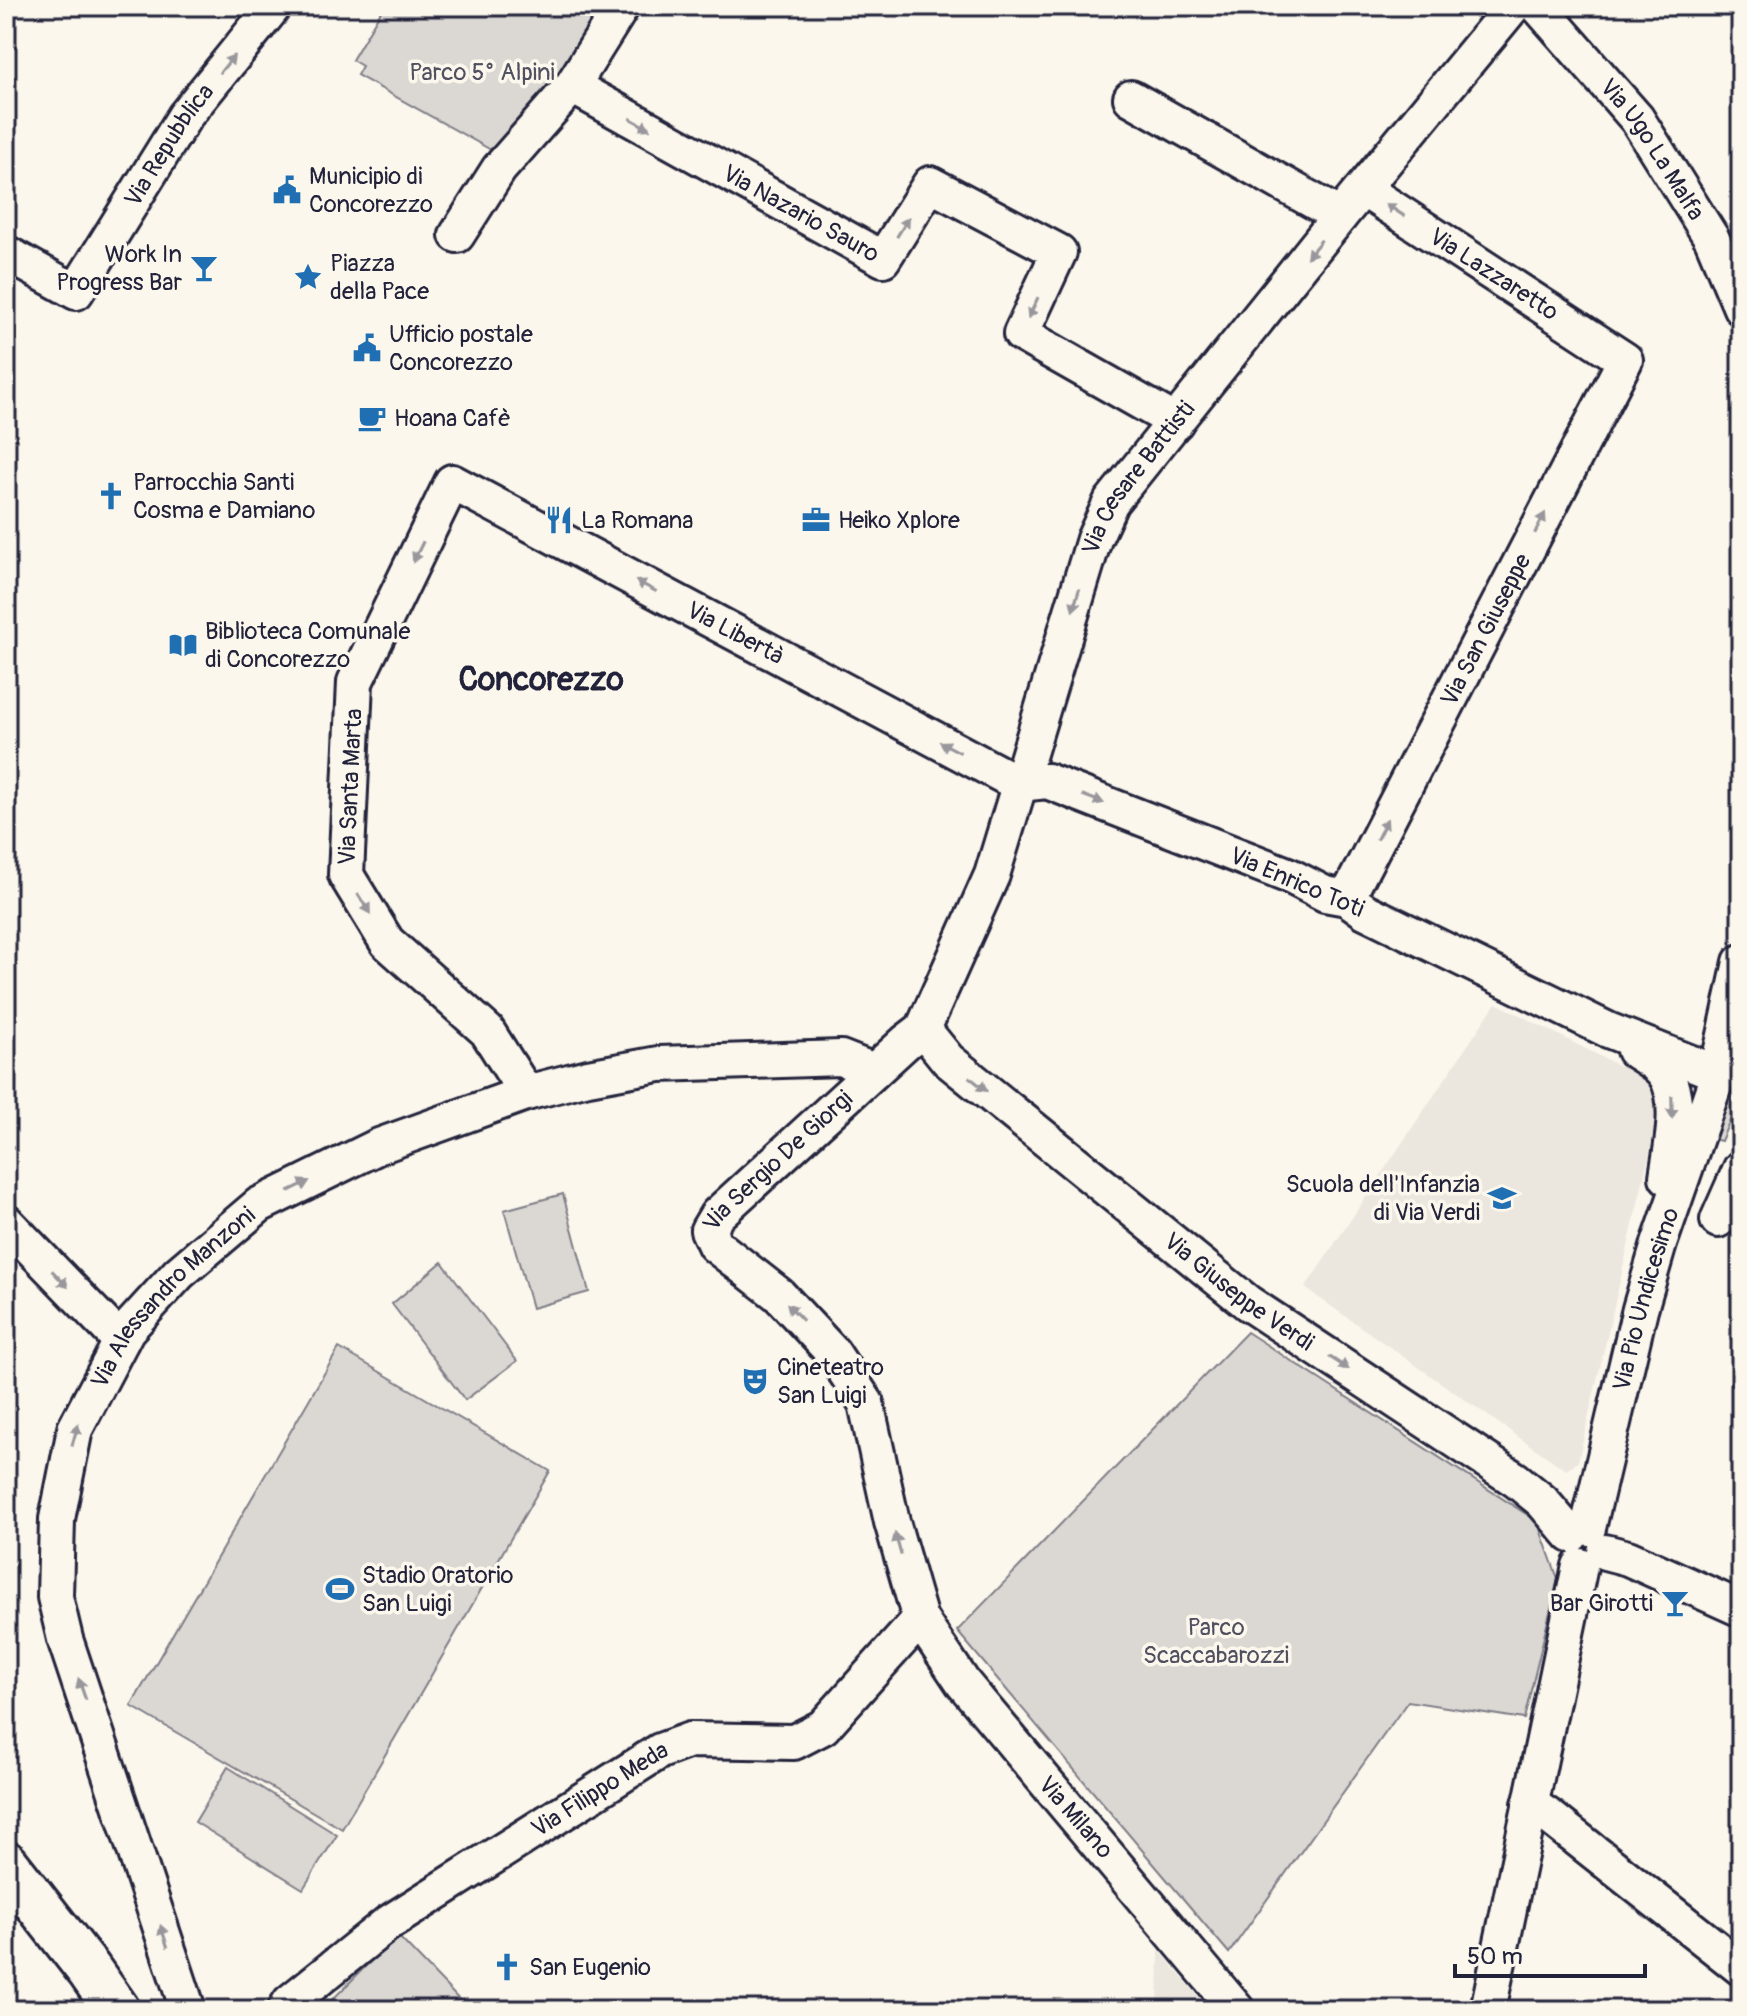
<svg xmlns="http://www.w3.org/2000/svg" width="1747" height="2016" viewBox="0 0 1747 2016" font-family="Pangolin,sans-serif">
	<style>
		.built { fill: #ebe7df }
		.green { fill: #dbd8d3; stroke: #7e7d87; stroke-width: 2 }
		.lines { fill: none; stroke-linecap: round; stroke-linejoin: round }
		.minor-casing { stroke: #22223b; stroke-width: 40 }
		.major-casing { stroke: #22223b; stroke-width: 50 }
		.minor { stroke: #fbf7ec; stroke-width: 34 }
		.major { stroke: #fbf7ec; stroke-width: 44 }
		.oneway { fill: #99979c }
		.labels { text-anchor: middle; stroke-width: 7; stroke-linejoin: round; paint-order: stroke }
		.park-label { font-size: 24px; fill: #505061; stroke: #fbf7ec }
		.street-label { font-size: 24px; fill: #22223b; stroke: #fbf7ec }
		.poi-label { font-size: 24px; fill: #22223b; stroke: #fbf7ec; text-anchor: start }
		.district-label { font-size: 32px; font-weight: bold; fill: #22223b; stroke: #fbf7ec }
	</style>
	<rect width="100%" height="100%" fill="#fbf7ec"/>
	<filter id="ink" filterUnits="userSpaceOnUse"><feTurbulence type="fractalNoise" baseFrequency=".0125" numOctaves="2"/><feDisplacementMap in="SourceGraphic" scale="16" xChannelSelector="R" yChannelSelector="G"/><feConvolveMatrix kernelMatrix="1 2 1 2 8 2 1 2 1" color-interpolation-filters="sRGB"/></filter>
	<g filter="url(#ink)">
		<!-- built -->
		<g class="built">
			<polygon points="1496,1003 1653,1083 1660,1108 1578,1462 1566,1470 1305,1288"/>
			<polygon points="1159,1950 1210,2010 1158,2010"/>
		</g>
		<!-- green -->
		<g class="green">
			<polygon points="384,6 611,6 560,85 493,151 357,75 362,66 352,60"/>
			<polygon points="1741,1030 1741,1094 1721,1141 1713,1139"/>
			<polygon points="563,1194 589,1292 532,1308 504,1210"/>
			<polygon points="442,1262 517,1361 465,1400 392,1304"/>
			<polygon points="1247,1332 1537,1521 1558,1579 1524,1719 1408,1701 1229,1953 957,1631"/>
			<polygon points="339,1348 550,1471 342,1829 131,1706"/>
			<polygon points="228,1767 337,1835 303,1889 195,1822"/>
			<polygon points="397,1935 469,2010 322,2010"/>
		</g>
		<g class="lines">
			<defs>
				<g id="minor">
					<path id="s1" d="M1538,6l99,113 75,120 29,69"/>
					<path id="s2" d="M572,86l311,173 47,-75 129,68 -38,82 155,88"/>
					<polyline points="1131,98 1340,216"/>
					<polyline points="457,235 499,169 572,86 622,6"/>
					<path id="s3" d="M6,253l70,39 109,-176 89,-110"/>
					<polyline points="1019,784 1047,781 1290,876 1325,894 1347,898 1365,911 1608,1030 1717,1073"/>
					<path id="s4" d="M1347,898l278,-538 -262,-171"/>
					<path id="s5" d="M923,1029l25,31 300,243 268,177 26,21 29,34"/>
					<path d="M1634,1050c10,7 24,14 31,24 18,27 6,73 2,103"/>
					<path id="s6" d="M526,1093l-39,-62 -100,-89 -41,-67 9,-193 97,-200 567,302"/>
					<polyline points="1718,1220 1741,1168"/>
					<polyline points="6,1222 121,1341"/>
					<path id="s7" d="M1588,1528l52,-219 19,-65 55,-158 27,-124"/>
					<polyline points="1605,1552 1628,1558 1741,1609"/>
					<polyline points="1530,1804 1551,1818 1741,1968"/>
					<path id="s8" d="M188,2010l-123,-371 -10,-42 2,-78 18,-90 52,-99 52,-57 80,-68 120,-59 147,-53 62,-16 71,-13 182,-6 33,13"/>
					<path id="s9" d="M285,2010l5,-8 97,-78 273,-173 30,-11 104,2 29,-15 97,-108"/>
					<path id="s10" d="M1237,2010l-274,-327 -43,-64 -28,-97 -26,-119 -33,-50 -54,-58 -64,-50 -7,-15 9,-15 189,-173 17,-13 69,-154 102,-336 17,-37 229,-286 173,-210"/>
					<polyline points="1488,2010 1580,1566"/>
				</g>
				<polyline id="major" points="6,1864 89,1970 117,2010"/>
			</defs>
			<!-- minor casing -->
			<use href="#minor" class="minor-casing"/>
			<!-- major casing -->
			<use href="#major" class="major-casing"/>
			<!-- minor -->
			<use href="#minor" class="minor"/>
			<!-- major -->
			<use href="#major" class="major"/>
		</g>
		<!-- one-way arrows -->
		<defs><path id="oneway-solid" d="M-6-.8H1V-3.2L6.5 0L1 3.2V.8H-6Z" transform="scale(2)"/></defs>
		<g class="oneway">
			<use href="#oneway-solid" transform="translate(227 64) rotate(-51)"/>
			<use href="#oneway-solid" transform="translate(640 124) rotate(29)"/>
			<use href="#oneway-solid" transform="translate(1395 210) rotate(-147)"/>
			<use href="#oneway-solid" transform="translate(903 227) rotate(-58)"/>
			<use href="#oneway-solid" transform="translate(1314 249) rotate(129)"/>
			<use href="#oneway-solid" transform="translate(1033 308) rotate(115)"/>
			<use href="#oneway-solid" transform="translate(1540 523) rotate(-63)"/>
			<use href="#oneway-solid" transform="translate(418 552) rotate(116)"/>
			<use href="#oneway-solid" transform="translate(646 586) rotate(-152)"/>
			<use href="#oneway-solid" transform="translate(1076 600) rotate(107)"/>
			<use href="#oneway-solid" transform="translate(950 747) rotate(-152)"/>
			<use href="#oneway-solid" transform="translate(1093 799) rotate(21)"/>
			<use href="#oneway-solid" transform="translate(1382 829) rotate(-63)"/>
			<use href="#oneway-solid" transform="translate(364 904) rotate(58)"/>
			<use href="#oneway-solid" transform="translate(978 1084) rotate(39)"/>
			<use href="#oneway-solid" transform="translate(1672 1107) rotate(89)"/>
			<use href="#oneway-solid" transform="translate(299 1186) rotate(-26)"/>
			<use href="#oneway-solid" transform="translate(60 1279) rotate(46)"/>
			<use href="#oneway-solid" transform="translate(795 1312) rotate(-133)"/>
			<use href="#oneway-solid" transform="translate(1339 1363) rotate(33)"/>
			<use href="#oneway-solid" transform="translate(75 1435) rotate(-74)"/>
			<use href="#oneway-solid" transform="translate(898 1544) rotate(-106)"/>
			<use href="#oneway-solid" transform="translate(82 1689) rotate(-109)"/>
			<use href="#oneway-solid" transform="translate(164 1936) rotate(-108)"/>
		</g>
	</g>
	<!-- icons -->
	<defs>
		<symbol id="civic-bare" viewBox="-9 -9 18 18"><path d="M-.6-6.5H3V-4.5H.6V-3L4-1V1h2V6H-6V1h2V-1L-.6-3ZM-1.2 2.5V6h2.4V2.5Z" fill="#1f6fb2" stroke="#fbf7ec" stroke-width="2.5" paint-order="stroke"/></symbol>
		<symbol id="bar-bare" viewBox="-9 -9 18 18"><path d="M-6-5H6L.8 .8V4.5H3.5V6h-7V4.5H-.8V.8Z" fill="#1f6fb2" stroke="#fbf7ec" stroke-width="2.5" paint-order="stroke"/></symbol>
		<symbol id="sight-bare" viewBox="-9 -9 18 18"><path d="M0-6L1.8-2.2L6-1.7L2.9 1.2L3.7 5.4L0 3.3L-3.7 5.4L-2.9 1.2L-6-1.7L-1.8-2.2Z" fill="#1f6fb2" stroke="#fbf7ec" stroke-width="2.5" paint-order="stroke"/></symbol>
		<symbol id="cafe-bare" viewBox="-9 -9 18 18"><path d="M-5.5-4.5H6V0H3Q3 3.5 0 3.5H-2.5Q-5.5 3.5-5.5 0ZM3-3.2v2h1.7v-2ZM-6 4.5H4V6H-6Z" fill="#1f6fb2" stroke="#fbf7ec" stroke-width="2.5" paint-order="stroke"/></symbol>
		<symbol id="church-bare" viewBox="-9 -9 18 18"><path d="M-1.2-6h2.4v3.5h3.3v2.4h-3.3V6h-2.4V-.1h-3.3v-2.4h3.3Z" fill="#1f6fb2" stroke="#fbf7ec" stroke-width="2.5" paint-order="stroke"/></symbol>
		<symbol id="restaurant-bare" viewBox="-9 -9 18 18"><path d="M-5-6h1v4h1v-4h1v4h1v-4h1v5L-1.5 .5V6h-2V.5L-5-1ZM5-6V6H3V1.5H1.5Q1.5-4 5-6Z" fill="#1f6fb2" stroke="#fbf7ec" stroke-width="2.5" paint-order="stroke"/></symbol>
		<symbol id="office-bare" viewBox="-9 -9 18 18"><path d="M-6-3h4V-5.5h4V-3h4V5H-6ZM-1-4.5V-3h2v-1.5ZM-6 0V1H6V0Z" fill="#1f6fb2" stroke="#fbf7ec" stroke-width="2.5" paint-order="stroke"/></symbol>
		<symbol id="library-bare" viewBox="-9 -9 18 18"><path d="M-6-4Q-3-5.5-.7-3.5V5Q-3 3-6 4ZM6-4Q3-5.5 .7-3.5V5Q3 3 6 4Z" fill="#1f6fb2" stroke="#fbf7ec" stroke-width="2.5" paint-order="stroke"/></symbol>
		<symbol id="school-bare" viewBox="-9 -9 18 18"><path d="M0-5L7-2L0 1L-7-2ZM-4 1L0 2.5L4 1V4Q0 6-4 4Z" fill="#1f6fb2" stroke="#fbf7ec" stroke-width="2.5" paint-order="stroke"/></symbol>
		<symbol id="theatre-bare" viewBox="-9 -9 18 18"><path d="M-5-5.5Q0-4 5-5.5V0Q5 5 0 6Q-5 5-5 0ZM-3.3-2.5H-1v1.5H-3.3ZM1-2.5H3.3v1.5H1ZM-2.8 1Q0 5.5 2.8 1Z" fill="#1f6fb2" stroke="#fbf7ec" stroke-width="2.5" paint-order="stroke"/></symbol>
		<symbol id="stadium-bare" viewBox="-9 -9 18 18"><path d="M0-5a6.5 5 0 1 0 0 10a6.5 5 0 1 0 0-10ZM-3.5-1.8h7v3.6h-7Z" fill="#1f6fb2" stroke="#fbf7ec" stroke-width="2.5" paint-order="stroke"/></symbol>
	</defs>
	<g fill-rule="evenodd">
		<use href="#civic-bare" x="267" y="170" width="40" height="40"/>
		<use href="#bar-bare" x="184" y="248" width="40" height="40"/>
		<use href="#sight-bare" x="288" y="257" width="40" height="40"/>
		<use href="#civic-bare" x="347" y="328" width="40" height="40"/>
		<use href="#cafe-bare" x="352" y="398" width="40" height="40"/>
		<use href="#church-bare" x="91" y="476" width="40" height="40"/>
		<use href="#restaurant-bare" x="539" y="500" width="40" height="40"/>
		<use href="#office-bare" x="796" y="500" width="40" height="40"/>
		<use href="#library-bare" x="163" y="625" width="40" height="40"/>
		<use href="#school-bare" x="1482" y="1178" width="40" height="40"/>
		<use href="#theatre-bare" x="735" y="1361" width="40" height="40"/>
		<use href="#stadium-bare" x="320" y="1569" width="40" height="40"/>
		<use href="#bar-bare" x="1655" y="1583" width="40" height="40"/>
		<use href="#church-bare" x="487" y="1947" width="40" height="40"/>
	</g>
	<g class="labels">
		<!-- park labels -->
		<g class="park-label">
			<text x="482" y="80">Parco 5° Alpini</text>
			<text x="1216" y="1635">Parco<tspan x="1216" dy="28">Scaccabarozzi</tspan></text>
		</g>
		<!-- street labels -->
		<g class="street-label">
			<text dy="8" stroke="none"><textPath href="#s3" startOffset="254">Via Repubblica</textPath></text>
			<text dy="8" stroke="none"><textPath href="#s1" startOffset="184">Via Ugo La Malfa</textPath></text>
			<text dy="8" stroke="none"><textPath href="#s2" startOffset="262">Via Nazario Sauro</textPath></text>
			<text transform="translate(1494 274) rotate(33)" y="8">Via Lazzaretto</text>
			<text dy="8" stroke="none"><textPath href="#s10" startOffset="1854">Via Cesare Battisti</textPath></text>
			<text dy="8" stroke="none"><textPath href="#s4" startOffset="302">Via San Giuseppe</textPath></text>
			<text dy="8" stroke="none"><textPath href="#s6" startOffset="1022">Via Libertà</textPath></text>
			<text dy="8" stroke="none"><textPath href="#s6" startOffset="374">Via Santa Marta</textPath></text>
			<text transform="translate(1297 882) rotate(23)" y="8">Via Enrico Toti</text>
			<text dy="8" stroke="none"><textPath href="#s10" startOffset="1062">Via Sergio De Giorgi</textPath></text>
			<text dy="8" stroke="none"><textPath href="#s5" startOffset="412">Via Giuseppe Verdi</textPath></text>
			<text dy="8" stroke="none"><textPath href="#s7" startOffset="236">Via Pio Undicesimo</textPath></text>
			<text dy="8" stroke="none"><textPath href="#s8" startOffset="770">Via Alessandro Manzoni</textPath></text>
			<text dy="8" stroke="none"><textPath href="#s9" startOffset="386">Via Filippo Meda</textPath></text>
			<text transform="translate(1076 1817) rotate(49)" y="8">Via Milano</text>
		</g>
		<!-- poi labels -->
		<g class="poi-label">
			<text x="309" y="184">Municipio di<tspan x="309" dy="28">Concorezzo</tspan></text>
			<text x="182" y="262" text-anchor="end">Work In<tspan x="182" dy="28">Progress Bar</tspan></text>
			<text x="330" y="271">Piazza<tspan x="330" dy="28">della Pace</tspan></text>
			<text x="389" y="342">Ufficio postale<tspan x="389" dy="28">Concorezzo</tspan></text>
			<text x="394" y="426">Hoana Cafè</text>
			<text x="133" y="490">Parrocchia Santi<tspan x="133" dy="28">Cosma e Damiano</tspan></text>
			<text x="581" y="528">La Romana</text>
			<text x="838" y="528">Heiko Xplore</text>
			<text x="205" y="639">Biblioteca Comunale<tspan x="205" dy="28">di Concorezzo</tspan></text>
			<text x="1480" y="1192" text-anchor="end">Scuola dell'Infanzia<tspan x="1480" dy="28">di Via Verdi</tspan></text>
			<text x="777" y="1375">Cineteatro<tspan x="777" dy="28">San Luigi</tspan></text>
			<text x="362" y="1583">Stadio Oratorio<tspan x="362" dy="28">San Luigi</tspan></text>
			<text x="1653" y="1611" text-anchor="end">Bar Girotti</text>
			<text x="529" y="1975">San Eugenio</text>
		</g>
		<!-- district labels -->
		<g class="district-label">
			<text x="541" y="690">Concorezzo</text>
		</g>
	</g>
	<!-- margin -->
	<rect width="1747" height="2016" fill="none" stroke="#fbf7ec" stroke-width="32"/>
	<rect x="16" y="16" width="1715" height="1984" fill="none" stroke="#22223b" stroke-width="3" filter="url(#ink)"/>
	<!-- scale -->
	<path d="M1455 1964v12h190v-12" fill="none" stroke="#22223b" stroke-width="4"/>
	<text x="1467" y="1964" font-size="24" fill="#22223b" stroke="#fbf7ec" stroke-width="6" paint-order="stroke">50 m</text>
</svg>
